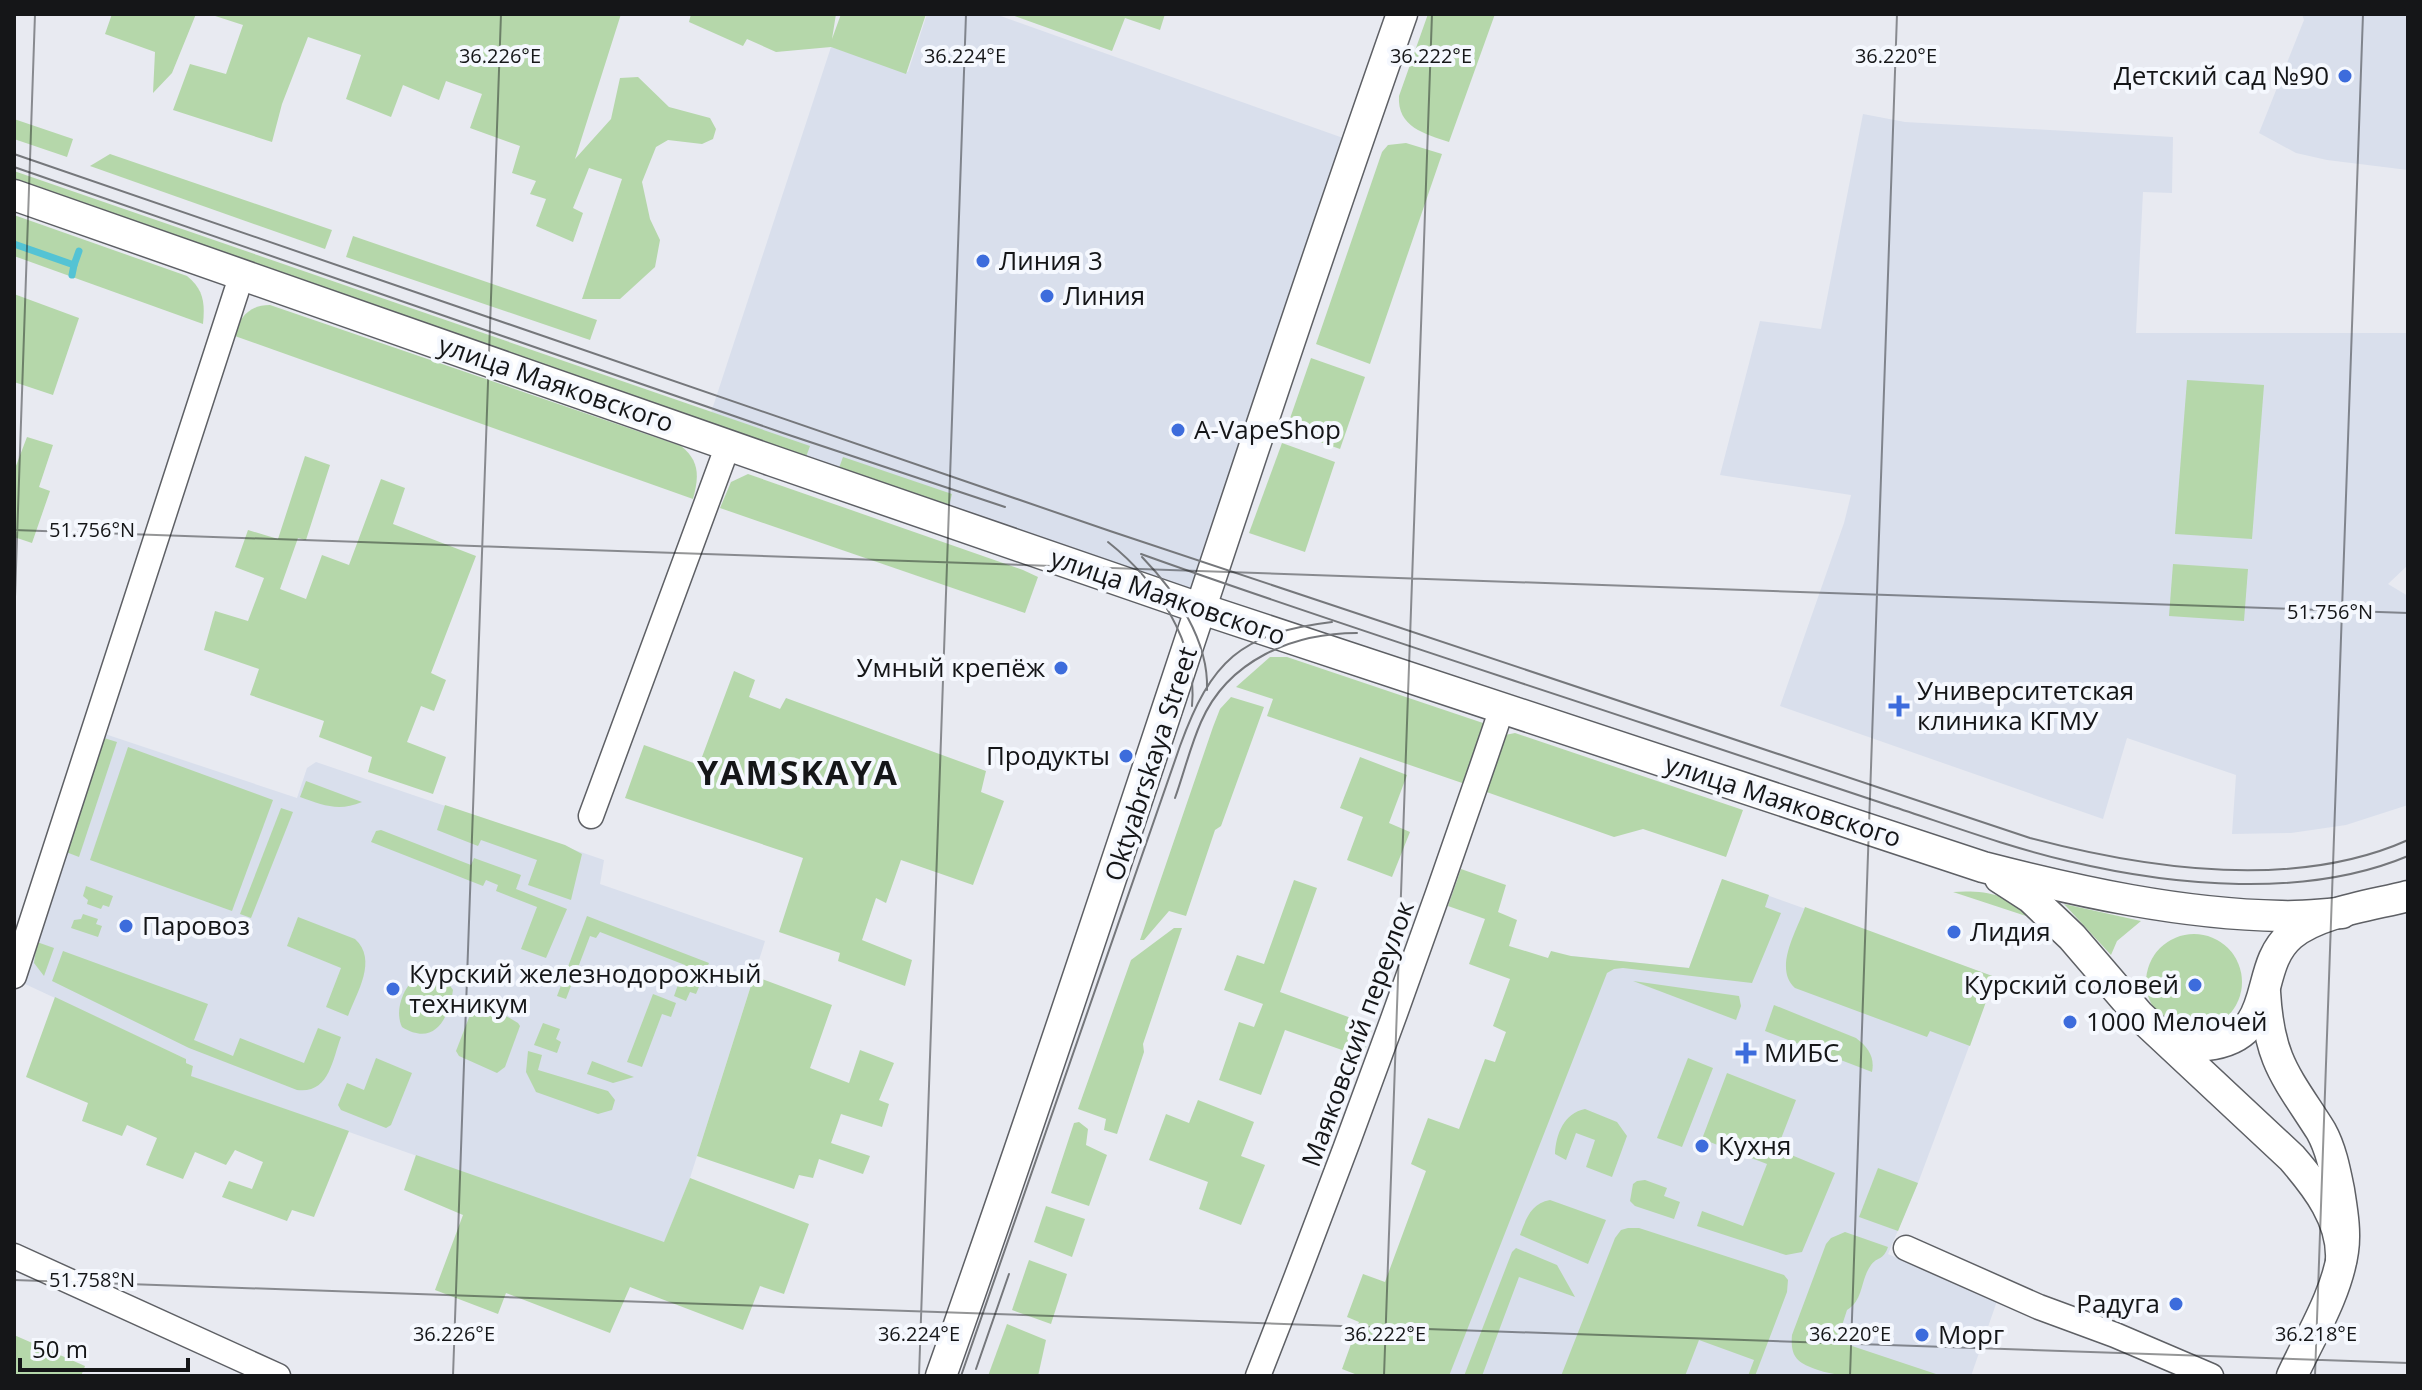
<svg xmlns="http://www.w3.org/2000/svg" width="2422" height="1390" viewBox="0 0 2422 1390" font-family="'Open Sans',sans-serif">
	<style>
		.built { fill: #d9dfec }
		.green { fill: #b5d7aa }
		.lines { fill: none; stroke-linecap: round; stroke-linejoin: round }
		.stream { stroke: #54c3d4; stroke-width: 7 }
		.minor-casing { stroke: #5e6065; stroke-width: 27 }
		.major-casing { stroke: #5e6065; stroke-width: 33 }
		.minor { stroke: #fff; stroke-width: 24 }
		.major { stroke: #fff; stroke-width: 30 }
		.tram { stroke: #75777b; stroke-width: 2 }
		.ticks { fill: none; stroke: #151618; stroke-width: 2; stroke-opacity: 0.45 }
		.poi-dot { fill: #3d6cdc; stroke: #f5f8fe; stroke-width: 3 }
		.labels { text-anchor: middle; stroke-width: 8; stroke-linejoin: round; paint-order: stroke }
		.poi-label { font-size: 26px; fill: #151618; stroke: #f5f8fe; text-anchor: start }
		.street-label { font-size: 26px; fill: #151618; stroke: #f5f8fe }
		.district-label { font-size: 34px; font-weight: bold; letter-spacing: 2px; fill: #151618; stroke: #f5f8fe }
		.ticks-label { font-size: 20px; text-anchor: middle; fill: #151618; stroke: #f5f8fe; stroke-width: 8; stroke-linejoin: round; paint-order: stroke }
	</style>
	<rect width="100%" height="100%" fill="#e8eaf1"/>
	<!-- built -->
	<g class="built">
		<polygon points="927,14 995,14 1360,144 1202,608 705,431 831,47 908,72"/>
		<polygon points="2302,14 2408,14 2408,170 2327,160 2296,153 2259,133 2304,20"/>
		<polygon points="1863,114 1905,122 2173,137 2172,193 2143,192 2136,333 2408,333 2408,565 2388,584 2408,596 2408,805 2346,825 2291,833 2232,834 2236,775 2127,738 2103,819 1780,706 1844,523 1851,495 1720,475 1760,321 1821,329"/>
		<polygon points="105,734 297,798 307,768 316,762 604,860 600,884 765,941 690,1178 664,1243 190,1076 193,1066 186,1063 186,1059 25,984"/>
		<polygon points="1722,879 1995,977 1918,1183 1888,1254 1997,1301 1971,1376 1414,1376 1571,956 1689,968"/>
	</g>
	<!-- green -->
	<g class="green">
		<polygon points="112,14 196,14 172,73 153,93 155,52 105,34"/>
		<polygon points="209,14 621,14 575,159 611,119 620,78 638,77 669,107 710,118 716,129 713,139 702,144 668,140 656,147 642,182 650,219 660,240 655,267 620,299 582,299 622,179 589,168 573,208 583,213 573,242 536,226 546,199 530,194 536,181 512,173 520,146 470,128 482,94 446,81 439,100 403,85 391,117 346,99 361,55 308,37 282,104 272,142 173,110 190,64 226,74 243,25"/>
		<polygon points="691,14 836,14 832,39 841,14 926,14 906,74 831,47 776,52 747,39 743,46 689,22"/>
		<polygon points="1009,14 1165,14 1160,30 1125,18 1112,51"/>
		<path d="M1428,14h67l-46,128c-24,-8 -52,-15 -50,-46z"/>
		<polygon points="14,119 73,139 67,157 14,139"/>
		<polygon points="1406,143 1442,154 1370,364 1316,344 1382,152 1388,145"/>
		<polygon points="110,154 332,230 325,249 90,166"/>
		<polygon points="14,171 810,446 806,457 14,185"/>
		<path d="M14,215l173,61c17,14 18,27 16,48l-189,-68z"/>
		<polygon points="353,236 597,320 590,340 346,257"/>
		<polygon points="14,294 79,318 53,395 14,382"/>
		<path d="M270,305l411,141c19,15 18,31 12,53l-461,-164c9,-17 16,-30 38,-30z"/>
		<polygon points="1311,358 1365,377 1340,449 1286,430"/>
		<polygon points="2187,380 2264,385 2252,539 2175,534"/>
		<polygon points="27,437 53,445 39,487 50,491 32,543 14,537 14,471"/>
		<polygon points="1282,443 1335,462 1305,552 1249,533"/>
		<polygon points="305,456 330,465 306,540 298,538 280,589 306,599 322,555 349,565 381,479 405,488 393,524 476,556 431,673 446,680 434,711 421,706 407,742 446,757 433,794 368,772 372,757 319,737 324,721 250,695 259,669 204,650 215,611 248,621 264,578 235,567 248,530 278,539"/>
		<polygon points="843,457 952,494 949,506 839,468"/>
		<polygon points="748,474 1023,570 1038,577 1025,613 720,508 731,482"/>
		<polygon points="2173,564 2248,569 2244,621 2169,616"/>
		<polygon points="1270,657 1287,657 1483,723 1486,729 1468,785 1267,716 1273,699 1236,687"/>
		<polygon points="734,671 755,680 749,697 780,709 786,698 986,771 981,792 1004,801 973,885 901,860 886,903 876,898 862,940 912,960 905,986 838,961 840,953 779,932 803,858 625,798 644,745 699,765"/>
		<polygon points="1231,697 1264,707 1221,826 1215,830 1186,916 1169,911 1144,940 1140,940 1213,727 1220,709"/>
		<polygon points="1515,733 1743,810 1726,857 1643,829 1614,837 1481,790 1505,735"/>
		<polygon points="104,738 117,742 79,857 66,852"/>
		<polygon points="128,747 273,800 232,911 90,860"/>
		<polygon points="1360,757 1407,775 1389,823 1410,832 1392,877 1347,860 1363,817 1340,808"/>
		<path d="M306,781l56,21c-24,10 -39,3 -62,-5z"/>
		<polygon points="445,805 565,845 582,854 571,900 528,885 537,860 481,840 478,846 437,830"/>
		<polygon points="281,808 293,812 251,918 240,914"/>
		<polygon points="381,830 471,865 474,858 521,875 516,889 567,909 546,958 521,949 537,907 496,891 498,885 486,880 483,886 371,842 376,831"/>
		<polygon points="1461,869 1506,885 1498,912 1517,920 1509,946 1548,958 1551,951 1571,956 1689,968 1722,879 1769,895 1765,907 1781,913 1752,983 1623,968 1614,969 1607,973 1449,1376 1360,1376 1342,1369 1359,1322 1347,1317 1363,1274 1385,1282 1426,1171 1411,1164 1428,1118 1459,1129 1485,1059 1495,1062 1506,1032 1493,1026 1510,979 1469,964 1485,919 1448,906"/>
		<polygon points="1294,880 1317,888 1280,992 1373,1026 1362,1057 1285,1030 1261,1095 1219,1080 1239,1022 1254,1027 1263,1004 1224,990 1237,955 1264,964"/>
		<polygon points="86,886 113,896 109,907 103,905 101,909 87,904 88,900 83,896"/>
		<path d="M1953,892c26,-2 59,1 73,24z"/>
		<polygon points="2064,904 2141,921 2117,941 2111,955"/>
		<path d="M1805,907l190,70 -25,69 -40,-15 -3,6 -132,-49c-22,-20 2,-57 10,-81z"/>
		<polygon points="83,914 98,919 96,924 102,926 98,937 71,928 74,920 81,919"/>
		<polygon points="587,916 709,963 696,994 690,992 686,1001 674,996 685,965 600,932 596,938 590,936 566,999 557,996"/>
		<path d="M298,917l57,22c23,21 2,53 -7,77l-22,-9 15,-39 -54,-22z"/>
		<polygon points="1174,928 1182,928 1143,1044 1144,1052 1117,1134 1104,1130 1106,1119 1078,1109 1131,960"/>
		<circle cx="2194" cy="982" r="48"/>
		<polygon points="37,942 54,948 44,976 34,963"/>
		<path d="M63,951l145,53 -14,36 39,16 7,-18 64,25 14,-35 23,9c-9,24 -12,57 -44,53l-108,-42 -137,-67z"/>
		<path d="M425,971l16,2 12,17c-4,29 -19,57 -51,37 -9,-19 4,-47 23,-56z"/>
		<polygon points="754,976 832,1005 810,1068 849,1083 860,1050 894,1063 879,1100 889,1104 882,1127 841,1114 831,1143 870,1156 863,1174 819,1159 813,1178 799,1175 794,1189 697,1156"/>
		<polygon points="1633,981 1739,996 1741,1006 1736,1020"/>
		<polygon points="653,994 676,1003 671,1017 662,1014 642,1067 627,1062"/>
		<polygon points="55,997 186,1059 186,1063 193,1066 191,1076 349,1131 314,1217 292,1210 287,1221 222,1197 229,1181 252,1189 263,1162 235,1150 226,1165 195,1152 183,1179 146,1165 157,1138 127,1125 122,1136 82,1121 88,1103 26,1077"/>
		<polygon points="475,1002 484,1003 518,1023 520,1026 505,1067 497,1073 459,1056 456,1051"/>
		<path d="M1774,1005l82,33c12,9 19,19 16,34l-107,-41z"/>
		<polygon points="543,1023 560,1029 556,1039 561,1042 557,1053 534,1045"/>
		<polygon points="528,1051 542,1055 538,1070 608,1091 615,1100 612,1110 598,1114 536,1092 526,1072"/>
		<polygon points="376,1058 412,1073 391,1125 386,1128 341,1110 338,1105 347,1083 364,1090"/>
		<polygon points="1688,1058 1713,1068 1682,1147 1657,1138"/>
		<polygon points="592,1061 634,1077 613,1083 587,1074"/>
		<polygon points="1727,1073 1796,1100 1777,1149 1835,1173 1802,1252 1786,1255 1697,1226 1702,1211 1743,1226 1767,1164 1702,1139"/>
		<polygon points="1198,1100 1254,1122 1241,1156 1265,1165 1241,1225 1199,1209 1208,1182 1149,1160 1166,1114 1189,1123"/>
		<path d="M1585,1109l32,13 10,14 -15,41 -26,-10 9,-27 -19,-7 -10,27 -11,-6c1,-20 9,-41 30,-45z"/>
		<polygon points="1079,1122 1088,1129 1086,1145 1107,1155 1089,1206 1051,1193 1074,1123"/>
		<polygon points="416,1155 664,1242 690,1178 809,1224 784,1294 760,1286 743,1330 630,1287 610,1333 506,1293 498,1314 435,1290 463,1215 404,1190"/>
		<polygon points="1878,1168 1918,1183 1898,1231 1859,1217"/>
		<polygon points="1645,1180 1667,1188 1664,1196 1680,1202 1674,1219 1635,1206 1630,1201 1633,1184 1637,1181"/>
		<path d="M1550,1200l56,20 -18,44 -68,-29c6,-16 11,-32 30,-35z"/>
		<polygon points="1046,1206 1085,1219 1072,1257 1034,1242"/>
		<polygon points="1628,1228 1639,1228 1784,1275 1788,1280 1787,1292 1755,1376 1748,1376 1754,1360 1699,1340 1685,1376 1561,1376 1615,1238 1621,1230"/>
		<path d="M1845,1232l43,15c-5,14 -10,9 -17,18 -11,15 -7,35 -24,45l-10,31 105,35c-41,0 -104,8 -140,-13 -10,-6 -11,-17 -10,-28l34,-91 5,-6z"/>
		<polygon points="1516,1248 1557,1265 1575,1297 1519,1277 1482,1376 1464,1376 1512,1252"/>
		<polygon points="1029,1260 1067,1274 1051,1324 1012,1310"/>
		<polygon points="1007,1324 1046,1340 1038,1376 988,1376"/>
		<polygon points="14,1335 85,1366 81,1376 14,1376"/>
	</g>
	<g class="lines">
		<!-- stream -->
		<g class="stream">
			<polyline points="14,244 74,265 72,275"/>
			<polyline points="74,265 79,251"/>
		</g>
		<defs>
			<g id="minor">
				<polyline points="591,816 728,445"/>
				<polyline points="14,976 242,274"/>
				<polyline points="1906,1248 2039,1307 2115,1335 2211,1376"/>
				<polyline points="14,1256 278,1376"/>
				<path d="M1258,1376c87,-221 168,-443 244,-668"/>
			</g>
			<g id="major">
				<path d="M14,195l759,266 429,148 781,258c97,25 197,47 298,49 20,1 41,-2 61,-3"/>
				<path d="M2000,878l31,20 41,39 67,78 153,143c25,29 51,62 49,102"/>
				<path d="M2265,992c4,69 21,84 56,139 10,18 14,39 18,59 3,20 7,41 4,61 -6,43 -33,86 -51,125"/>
				<path d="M2166,1037c15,8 31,10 48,7 65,-12 38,-76 77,-109 27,-23 83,-30 117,-39"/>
				<path d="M941,1376c160,-452 302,-910 461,-1362"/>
			</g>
		</defs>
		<!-- minor casing -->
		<use href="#minor" class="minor-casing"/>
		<!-- major casing -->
		<use href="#major" class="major-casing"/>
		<!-- minor -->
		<use href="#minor" class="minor"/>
		<!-- major -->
		<use href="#major" class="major"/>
		<!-- tram -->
		<g class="tram">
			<path d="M14,154l1096,377 920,307c117,31 264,53 378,2"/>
			<polyline points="14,167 783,433 1005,507"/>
			<path d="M1108,542c48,38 90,100 84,164"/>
			<path d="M1141,554c167,60 336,114 504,170 82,28 164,55 246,82 58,19 117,41 177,55 105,25 238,38 340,-5"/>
			<path d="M1142,557c33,34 67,83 65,133"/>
			<path d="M1175,798c9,-25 15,-51 26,-76 27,-62 92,-89 156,-89"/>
			<polyline points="976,1369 1009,1274"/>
			<path d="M961,1376l219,-630c31,-85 60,-113 152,-124"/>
		</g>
	</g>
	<!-- ticks -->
	<path class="ticks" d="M14,530l2394,83M14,626l21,-612M14,1280l2394,83M453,1376l48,-1362M919,1376l47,-1362M1384,1376l48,-1362M1850,1376l47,-1362M2315,1376l48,-1362"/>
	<!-- markers -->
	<g class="poi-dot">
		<circle cx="2345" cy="76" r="8"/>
		<circle cx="983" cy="261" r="8"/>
		<circle cx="1047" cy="296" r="8"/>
		<circle cx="1178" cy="430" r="8"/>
		<circle cx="1061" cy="668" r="8"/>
		<path d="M1895 694h8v8h8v8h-8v8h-8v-8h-8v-8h8z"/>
		<circle cx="1126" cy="756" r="8"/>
		<circle cx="126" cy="926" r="8"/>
		<circle cx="1954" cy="932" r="8"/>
		<circle cx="2195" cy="985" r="8"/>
		<circle cx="393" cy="989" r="8"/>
		<circle cx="2070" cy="1022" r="8"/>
		<path d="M1742 1041h8v8h8v8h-8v8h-8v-8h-8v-8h8z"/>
		<circle cx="1702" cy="1146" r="8"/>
		<circle cx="2176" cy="1304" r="8"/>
		<circle cx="1922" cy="1335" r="8"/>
	</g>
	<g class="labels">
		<!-- poi labels -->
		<g class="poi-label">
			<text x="2329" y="85" text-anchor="end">Детский сад №90</text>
			<text x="999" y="270">Линия 3</text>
			<text x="1063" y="305">Линия</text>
			<text x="1194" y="439">A-VapeShop</text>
			<text x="1045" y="677" text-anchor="end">Умный крепёж</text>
			<text x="1917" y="700">Университетская<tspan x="1917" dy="30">клиника КГМУ</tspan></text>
			<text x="1110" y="765" text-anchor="end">Продукты</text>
			<text x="142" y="935">Паровоз</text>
			<text x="1970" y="941">Лидия</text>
			<text x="409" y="983">Курский железнодорожный<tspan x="409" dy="30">техникум</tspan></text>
			<text x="2179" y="994" text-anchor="end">Курский соловей</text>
			<text x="2086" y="1031">1000 Мелочей</text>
			<text x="1764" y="1062">МИБС</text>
			<text x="1718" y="1155">Кухня</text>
			<text x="2160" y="1313" text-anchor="end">Радуга</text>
			<text x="1938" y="1344">Морг</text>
		</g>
		<!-- street labels -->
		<g class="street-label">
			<text transform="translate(556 384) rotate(19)" y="9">улица Маяковского</text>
			<text transform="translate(1168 597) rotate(19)" y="9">улица Маяковского</text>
			<text transform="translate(1151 764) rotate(-72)" y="9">Oktyabrskaya Street</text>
			<text transform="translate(1783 801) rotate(18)" y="9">улица Маяковского</text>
			<text transform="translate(1358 1034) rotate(-70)" y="9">Маяковский переулок</text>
		</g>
		<!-- district labels -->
		<g class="district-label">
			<text x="798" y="785">YAMSKAYA</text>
		</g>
	</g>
	<g class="ticks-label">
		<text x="500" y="63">36.226°E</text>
		<text x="965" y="63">36.224°E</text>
		<text x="1431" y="63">36.222°E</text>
		<text x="1896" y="63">36.220°E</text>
		<text x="92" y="537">51.756°N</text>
		<text x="2330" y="619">51.756°N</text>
		<text x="92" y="1287">51.758°N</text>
		<text x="454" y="1341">36.226°E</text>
		<text x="919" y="1341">36.224°E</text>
		<text x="1385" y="1341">36.222°E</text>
		<text x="1850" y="1341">36.220°E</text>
		<text x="2316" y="1341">36.218°E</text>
	</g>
	<!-- border -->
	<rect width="2422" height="1390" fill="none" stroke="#151618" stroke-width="32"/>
	<!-- scale -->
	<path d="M20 1358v12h168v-12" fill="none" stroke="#151618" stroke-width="4"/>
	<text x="32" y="1358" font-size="24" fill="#151618" stroke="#f5f8fe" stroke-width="6" paint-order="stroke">50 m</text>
</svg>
